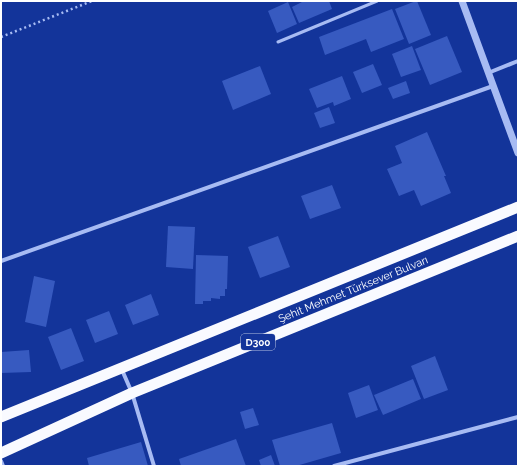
<svg xmlns="http://www.w3.org/2000/svg" width="519" height="467" viewBox="0 0 519 467" font-family="Raleway,sans-serif">
	<style>
		.building { fill: #375ac0 }
		.lines { fill: none; stroke-linecap: round; stroke-linejoin: round }
		.path { stroke: #a7bbf3; stroke-width: 2.5; stroke-dasharray: 2 3; stroke-linecap: butt }
		.service { stroke: #a7bbf3; stroke-width: 3 }
		.minor { stroke: #a7bbf3; stroke-width: 4 }
		.tertiary { stroke: #a7bbf3; stroke-width: 7 }
		.trunk { stroke: #f9faff; stroke-width: 11 }
		.labels { text-anchor: middle; stroke-width: 3; stroke-linejoin: round; paint-order: stroke }
		.shield { fill: #13349a; stroke: #b8c2e1; stroke-width: 1 }
		.shield-label { font-size: 10px; font-weight: bold; fill: #fff }
		.street-label { font-size: 11px; fill: #fff; stroke: #13349a }
	</style>
	<rect width="100%" height="100%" fill="#13349a"/>
	<!-- building -->
	<g class="building">
		<polygon points="304,1 329,1 332,9 299,23 292,7"/>
		<polygon points="416,1 417,1 431,35 409,44 395,9"/>
		<polygon points="288,2 297,24 277,33 268,11"/>
		<polygon points="392,9 404,39 371,52 366,39 325,55 319,37"/>
		<polygon points="447,36 462,72 430,85 415,49"/>
		<polygon points="412,46 421,70 401,77 392,54"/>
		<polygon points="373,64 382,85 362,93 353,72"/>
		<polygon points="260,66 271,94 233,110 222,81"/>
		<polygon points="342,76 351,99 334,106 333,102 317,108 309,89"/>
		<polygon points="406,81 410,93 393,99 388,88"/>
		<polygon points="329,107 335,123 320,128 314,113"/>
		<polygon points="427,132 446,176 444,176 451,193 421,206 414,190 399,196 387,169 402,163 395,146"/>
		<polygon points="332,185 341,208 310,219 301,196"/>
		<polygon points="168,226 195,227 193,269 166,267"/>
		<polygon points="278,236 290,267 260,278 248,247"/>
		<polygon points="196,255 228,256 227,289 225,289 225,296 220,296 220,299 211,298 211,301 203,301 203,304 195,304"/>
		<polygon points="34,276 55,281 46,327 25,322"/>
		<polygon points="151,294 159,315 133,325 125,305"/>
		<polygon points="109,311 118,334 95,343 86,320"/>
		<polygon points="71,328 84,361 61,370 48,337"/>
		<polygon points="29,350 31,372 1,373 1,352"/>
		<polygon points="435,356 448,390 424,399 411,366"/>
		<polygon points="413,379 421,399 383,415 374,395"/>
		<polygon points="369,385 378,410 356,418 348,393"/>
		<polygon points="253,408 259,425 245,429 240,412"/>
		<polygon points="332,423 341,453 296,466 280,466 272,440"/>
		<polygon points="236,439 246,466 181,466 179,459"/>
		<polygon points="141,442 148,466 89,466 87,458"/>
		<polygon points="271,455 275,466 261,466 259,460"/>
	</g>
	<g class="lines">
		<!-- path -->
		<polyline class="path" points="1,37 92,1"/>
		<!-- service -->
		<polyline class="service" points="278,42 377,1"/>
		<!-- minor -->
		<g class="minor">
			<polyline points="488,73 518,61"/>
			<polyline points="1,261 493,86"/>
			<polyline points="122,370 132,393 154,466"/>
			<polyline points="1,461 3,466"/>
			<polyline points="334,466 518,417"/>
		</g>
		<!-- tertiary -->
		<polyline class="tertiary" points="462,1 518,153"/>
		<!-- trunk -->
		<g class="trunk">
			<polyline points="1,417 518,207"/>
			<polyline points="1,453 132,393 518,236"/>
		</g>
	</g>
	<g class="labels">
		<!-- shield labels -->
		<rect class="shield" x="241" y="334" width="34" height="16" rx="3"/>
		<g class="shield-label">
			<text x="258" y="346">D300</text>
		</g>
		<!-- street labels -->
		<g class="street-label">
			<text transform="translate(353 289) rotate(-22)" y="4">Şehit Mehmet Türksever Bulvarı</text>
		</g>
	</g>
	<!-- border -->
	<rect width="519" height="467" fill="none" stroke="#ffffff" stroke-width="4"/>
</svg>
